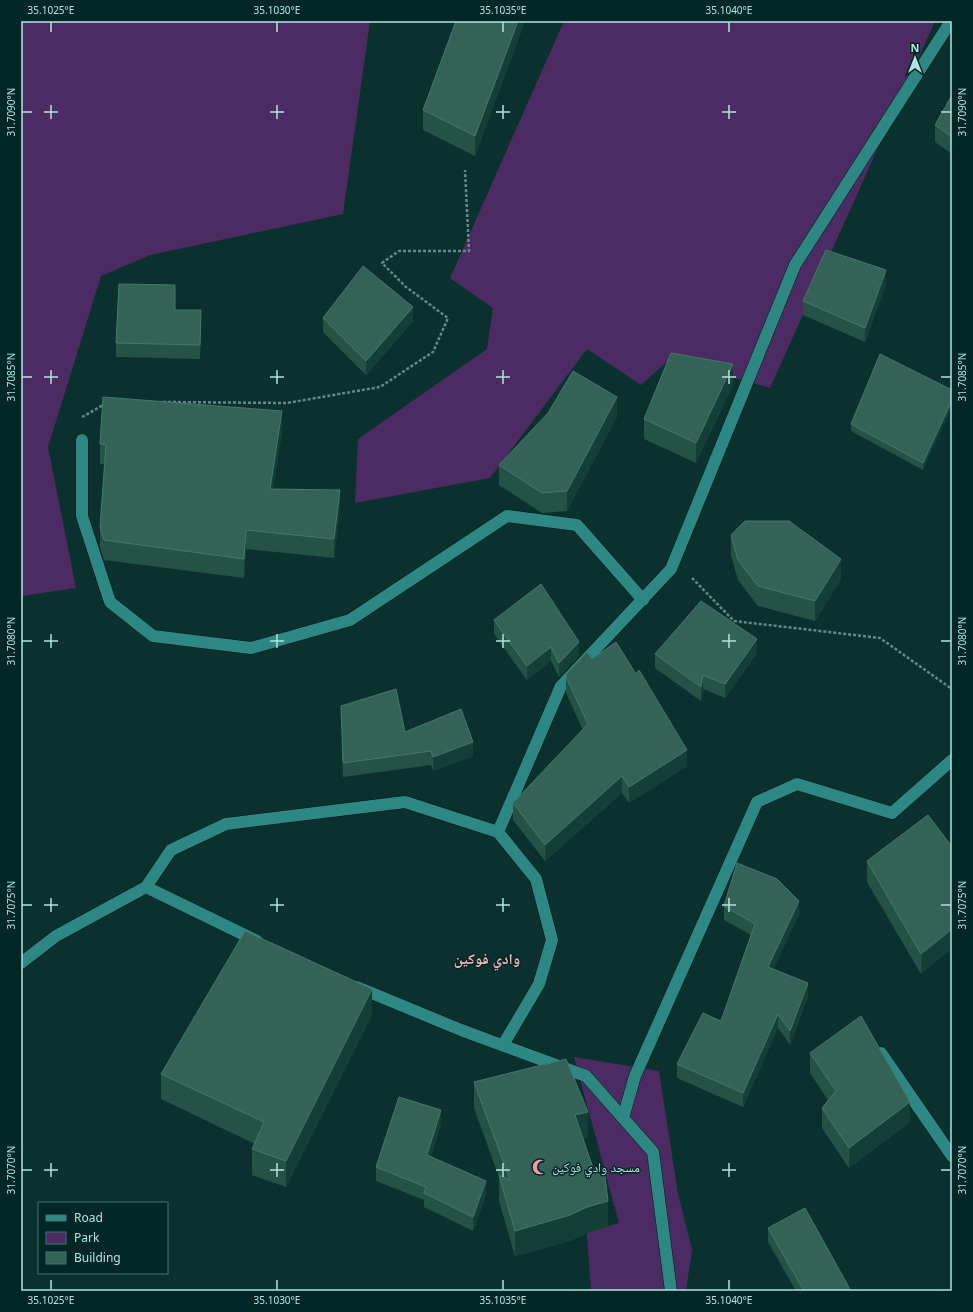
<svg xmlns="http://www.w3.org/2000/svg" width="973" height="1312" viewBox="0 0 973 1312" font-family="'Noto Sans','Noto Naskh Arabic',sans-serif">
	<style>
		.green { fill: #4c2b62 }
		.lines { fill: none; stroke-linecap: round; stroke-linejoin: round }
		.street-casing { stroke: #071615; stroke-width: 13 }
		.path { stroke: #5f8c89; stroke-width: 2.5; stroke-dasharray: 3 2; stroke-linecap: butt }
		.street { stroke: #2d8883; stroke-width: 12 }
		.wall { fill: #245346 }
		.shaded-wall { fill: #133f36 }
		.building { fill: #336356; stroke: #47776c }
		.ticks { fill: none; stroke: #b1e4e0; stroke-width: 1.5 }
		.labels { text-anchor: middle; stroke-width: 3; stroke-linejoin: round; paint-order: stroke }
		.poi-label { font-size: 13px; fill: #b1e4e0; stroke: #002725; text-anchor: start }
		.quarter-label { font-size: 15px; font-weight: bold; fill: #f8b4bd; stroke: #002725 }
		.neatline { fill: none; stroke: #b1e4e0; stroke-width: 1.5 }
		.ticks-label { font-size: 10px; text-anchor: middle; fill: #b1e4e0 }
	</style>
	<rect width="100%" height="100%" fill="#0b312f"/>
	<!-- green -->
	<g class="green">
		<polygon points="21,21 370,21 343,214 150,255 101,276 48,447 76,588 21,596"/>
		<polygon points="564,21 935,21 770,388 670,359 641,385 587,349 490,478 355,503 358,439 487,349 493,308 450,278"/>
		<polygon points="574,1057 659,1071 678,1194 692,1250 686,1291 591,1291 587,1233 619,1223"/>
	</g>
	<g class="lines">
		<defs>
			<g id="street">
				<polyline points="82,440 82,516 110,602 153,636 251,648 350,620 507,516 577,525 643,600"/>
				<polyline points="498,832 536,879 552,940 539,984 503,1045"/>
				<polyline points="257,941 146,887 171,850 226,824 405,802 498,832 561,686 671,569 795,265 951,21"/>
				<polyline points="21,963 56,936 146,887"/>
				<polyline points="357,987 461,1030 586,1076 653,1152 671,1291"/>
				<polyline points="881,1053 952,1156"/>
				<polyline points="623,1118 635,1076 757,802 797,784 892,813 952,760"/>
			</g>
		</defs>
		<!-- street casing -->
		<use href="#street" class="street-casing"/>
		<!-- path -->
		<g class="path">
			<polyline points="163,402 287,403 380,387 433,352 448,318 406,287 382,263 399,251 469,251 465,170"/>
			<polyline points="82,417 105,404"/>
			<polyline points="692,578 734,621 880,638 952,689"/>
		</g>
		<!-- street -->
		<use href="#street" class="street"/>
	</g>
	<!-- wall -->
	<g class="wall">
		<polygon points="525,21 475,156 423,130 423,110"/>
		<polygon points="952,95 952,154 935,142 935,125"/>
		<polygon points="886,284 865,342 803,315 803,301"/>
		<polygon points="323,318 413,321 366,375 323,332"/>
		<polygon points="201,324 200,359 116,357 116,343"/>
		<polygon points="733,385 696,463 644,439 644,419"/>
		<polygon points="952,390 923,470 851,431 851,424"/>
		<polygon points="617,417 567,511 542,513 499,485 499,465"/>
		<polygon points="282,431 273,489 340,510 334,558 246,549 244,578 104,560 100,546 100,527 105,464 100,464 100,444"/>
		<polygon points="731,535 841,579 815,621 758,606 738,580 731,555"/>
		<polygon points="494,620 579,656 559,677 551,661 527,680 494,634"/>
		<polygon points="757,653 725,698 703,689 701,701 655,668 655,654"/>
		<polygon points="592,659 687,766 629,803 622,793 545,861 513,820 513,803 583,730 566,693 566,677"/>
		<polygon points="341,706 405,732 473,756 433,771 431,765 343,777"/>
		<polygon points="928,815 921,974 867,882 867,861"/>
		<polygon points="724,906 799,915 773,969 808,997 790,1045 778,1028 743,1107 677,1078 677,1064 721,1021 751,935 724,920"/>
		<polygon points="372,1015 286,1187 252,1175 252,1149 255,1144 161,1099 161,1074"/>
		<polygon points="810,1053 910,1122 849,1168 822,1128 822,1108 828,1100 810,1073"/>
		<polygon points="474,1082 588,1137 583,1139 608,1227 587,1233 570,1241 515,1256 499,1201 499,1177 474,1108"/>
		<polygon points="441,1124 431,1156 486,1195 473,1231 424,1207 424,1200 376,1181 376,1167"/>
		<polygon points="768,1228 851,1291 796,1291 768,1242"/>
	</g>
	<!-- shaded-wall -->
	<g class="shaded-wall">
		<polygon points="518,21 525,21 475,156 475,136"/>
		<polygon points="886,270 886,284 865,342 865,328"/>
		<polygon points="413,307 413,321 366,375 366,361"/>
		<polygon points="733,364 733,385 696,463 696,443"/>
		<polygon points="617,397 617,417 567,511 567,491"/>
		<polygon points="952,400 952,407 923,470 923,463"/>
		<polygon points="282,411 282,431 270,509 270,489"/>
		<polygon points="340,490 340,510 334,558 334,539"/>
		<polygon points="246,530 246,549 244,578 244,559"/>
		<polygon points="841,559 841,579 815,621 815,601"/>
		<polygon points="757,639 757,653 725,698 725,684"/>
		<polygon points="579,642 579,656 559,677 559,663"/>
		<polygon points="551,647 551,661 527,680 527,666"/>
		<polygon points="703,675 703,689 701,701 701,687"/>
		<polygon points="473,742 473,756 433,771 433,757"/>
		<polygon points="687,750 687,766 629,803 629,787"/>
		<polygon points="622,776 622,793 545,861 545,845"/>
		<polygon points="799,901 799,915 768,981 768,967"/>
		<polygon points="952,929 952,949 921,974 921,954"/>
		<polygon points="808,983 808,997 790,1045 790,1031"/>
		<polygon points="372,989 372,1015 286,1187 286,1161"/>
		<polygon points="778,1014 778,1028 743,1107 743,1093"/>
		<polygon points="910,1102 910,1122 849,1168 849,1148"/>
		<polygon points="441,1110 441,1124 427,1169 427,1155"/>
		<polygon points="588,1112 588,1137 575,1141 575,1115"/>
		<polygon points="486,1181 486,1195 473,1231 473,1217"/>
		<polygon points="608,1201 608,1227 587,1233 570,1241 515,1256 515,1231"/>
	</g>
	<!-- building -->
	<g class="building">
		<polygon points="456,21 518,21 475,136 423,110"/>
		<polygon points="952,95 952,137 935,125"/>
		<polygon points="826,250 886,270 865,328 803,301"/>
		<polygon points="363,266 413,307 366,361 323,318"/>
		<polygon points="119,284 175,285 175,310 201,310 200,345 116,343"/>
		<polygon points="671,353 733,364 696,443 644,419"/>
		<polygon points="880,354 952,390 952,400 923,463 851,424"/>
		<polygon points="573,371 617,397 567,491 542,493 499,465 548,413"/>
		<polygon points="103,397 282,411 270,489 340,490 334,539 246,530 244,559 104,540 100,527 106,445 100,444"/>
		<polygon points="745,521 789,521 841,559 815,601 758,586 738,560 731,535"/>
		<polygon points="541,584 579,642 559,663 551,647 527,666 494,620"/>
		<polygon points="701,601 757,639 725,684 703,675 701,687 655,654"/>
		<polygon points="616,642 636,674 639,670 687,750 629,787 622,776 545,845 513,803 588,724 566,677 567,673 587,652 592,659"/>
		<polygon points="396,689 405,732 461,709 473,742 433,757 431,751 343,763 341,706"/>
		<polygon points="928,815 952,847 952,929 921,954 867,861"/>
		<polygon points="737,863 777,879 799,901 768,967 808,983 790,1031 778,1014 743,1093 677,1064 703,1013 721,1021 755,924 724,906"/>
		<polygon points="245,931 372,989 286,1161 252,1149 264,1122 161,1074"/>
		<polygon points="861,1016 910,1102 849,1148 822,1108 836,1091 810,1053"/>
		<polygon points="566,1059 588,1112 575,1115 593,1168 604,1168 608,1201 587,1207 570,1215 515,1231 499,1175 510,1180 474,1082"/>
		<polygon points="399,1097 441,1110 427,1155 486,1181 473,1217 424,1193 426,1187 376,1167"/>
		<polygon points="805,1208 851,1291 804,1291 768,1228"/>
	</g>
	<!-- ticks -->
	<path class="ticks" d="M51,22v10M277,22v10M503,22v10M729,22v10M51,105v14M277,105v14M503,105v14M729,105v14M22,112h10M44,112h14M270,112h14M496,112h14M722,112h14M941,112h10M51,370v14M277,370v14M503,370v14M729,370v14M22,377h10M44,377h14M270,377h14M496,377h14M722,377h14M941,377h10M51,634v14M277,634v14M503,634v14M729,634v14M22,641h10M44,641h14M270,641h14M496,641h14M722,641h14M941,641h10M51,898v14M277,898v14M503,898v14M729,898v14M22,905h10M44,905h14M270,905h14M496,905h14M722,905h14M941,905h10M51,1163v14M277,1163v14M503,1163v14M729,1163v14M22,1170h10M44,1170h14M270,1170h14M496,1170h14M722,1170h14M941,1170h10M51,1280v10M277,1280v10M503,1280v10M729,1280v10"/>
	<!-- icons -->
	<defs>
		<symbol id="mosque-bare" viewBox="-9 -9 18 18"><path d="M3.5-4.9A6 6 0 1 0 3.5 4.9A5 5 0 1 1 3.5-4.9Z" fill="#f39aa7" stroke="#002725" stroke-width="2.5" paint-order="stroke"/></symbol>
	</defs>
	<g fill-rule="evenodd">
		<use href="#mosque-bare" x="529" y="1156" width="22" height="22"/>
	</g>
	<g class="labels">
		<!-- poi labels -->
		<g class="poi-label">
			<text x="552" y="1172">مسجد وادي فوكين</text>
		</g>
		<!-- quarter labels -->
		<g class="quarter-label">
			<text x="487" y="964">وادي فوكين</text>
		</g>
	</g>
	<!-- border -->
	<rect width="973" height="1312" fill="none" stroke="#002725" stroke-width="44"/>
	<!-- legend -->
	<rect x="38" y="1202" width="130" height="72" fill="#002725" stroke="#477370"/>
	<rect x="46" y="1215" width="20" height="6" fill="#2d8883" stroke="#477370"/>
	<text x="74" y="1222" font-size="12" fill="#b1e4e0">Road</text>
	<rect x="46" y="1232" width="20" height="12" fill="#4c2b62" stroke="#477370"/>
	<text x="74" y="1242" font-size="12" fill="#b1e4e0">Park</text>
	<rect x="46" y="1252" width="20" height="12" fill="#336356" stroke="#477370"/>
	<text x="74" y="1262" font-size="12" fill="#b1e4e0">Building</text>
	<!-- north arrow -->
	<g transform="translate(915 58)" stroke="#002725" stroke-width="3" paint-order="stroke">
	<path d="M0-3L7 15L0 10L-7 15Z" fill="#b1e4e0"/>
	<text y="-6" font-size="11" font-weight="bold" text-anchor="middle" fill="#b1e4e0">N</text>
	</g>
	<rect x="22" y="22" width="929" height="1268" class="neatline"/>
	<g class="ticks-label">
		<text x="51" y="14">35.1025°E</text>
		<text x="277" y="14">35.1030°E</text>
		<text x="503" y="14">35.1035°E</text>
		<text x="729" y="14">35.1040°E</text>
		<text transform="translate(11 112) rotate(-90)" y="4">31.7090°N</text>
		<text transform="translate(962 112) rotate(-90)" y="4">31.7090°N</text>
		<text transform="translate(11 377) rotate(-90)" y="4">31.7085°N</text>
		<text transform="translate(962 377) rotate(-90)" y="4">31.7085°N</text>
		<text transform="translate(11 641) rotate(-90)" y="4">31.7080°N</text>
		<text transform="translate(962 641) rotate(-90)" y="4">31.7080°N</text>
		<text transform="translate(11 905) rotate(-90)" y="4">31.7075°N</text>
		<text transform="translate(962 905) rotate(-90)" y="4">31.7075°N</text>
		<text transform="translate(11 1170) rotate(-90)" y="4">31.7070°N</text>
		<text transform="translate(962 1170) rotate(-90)" y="4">31.7070°N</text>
		<text x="51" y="1304">35.1025°E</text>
		<text x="277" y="1304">35.1030°E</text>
		<text x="503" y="1304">35.1035°E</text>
		<text x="729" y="1304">35.1040°E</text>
	</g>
</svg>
